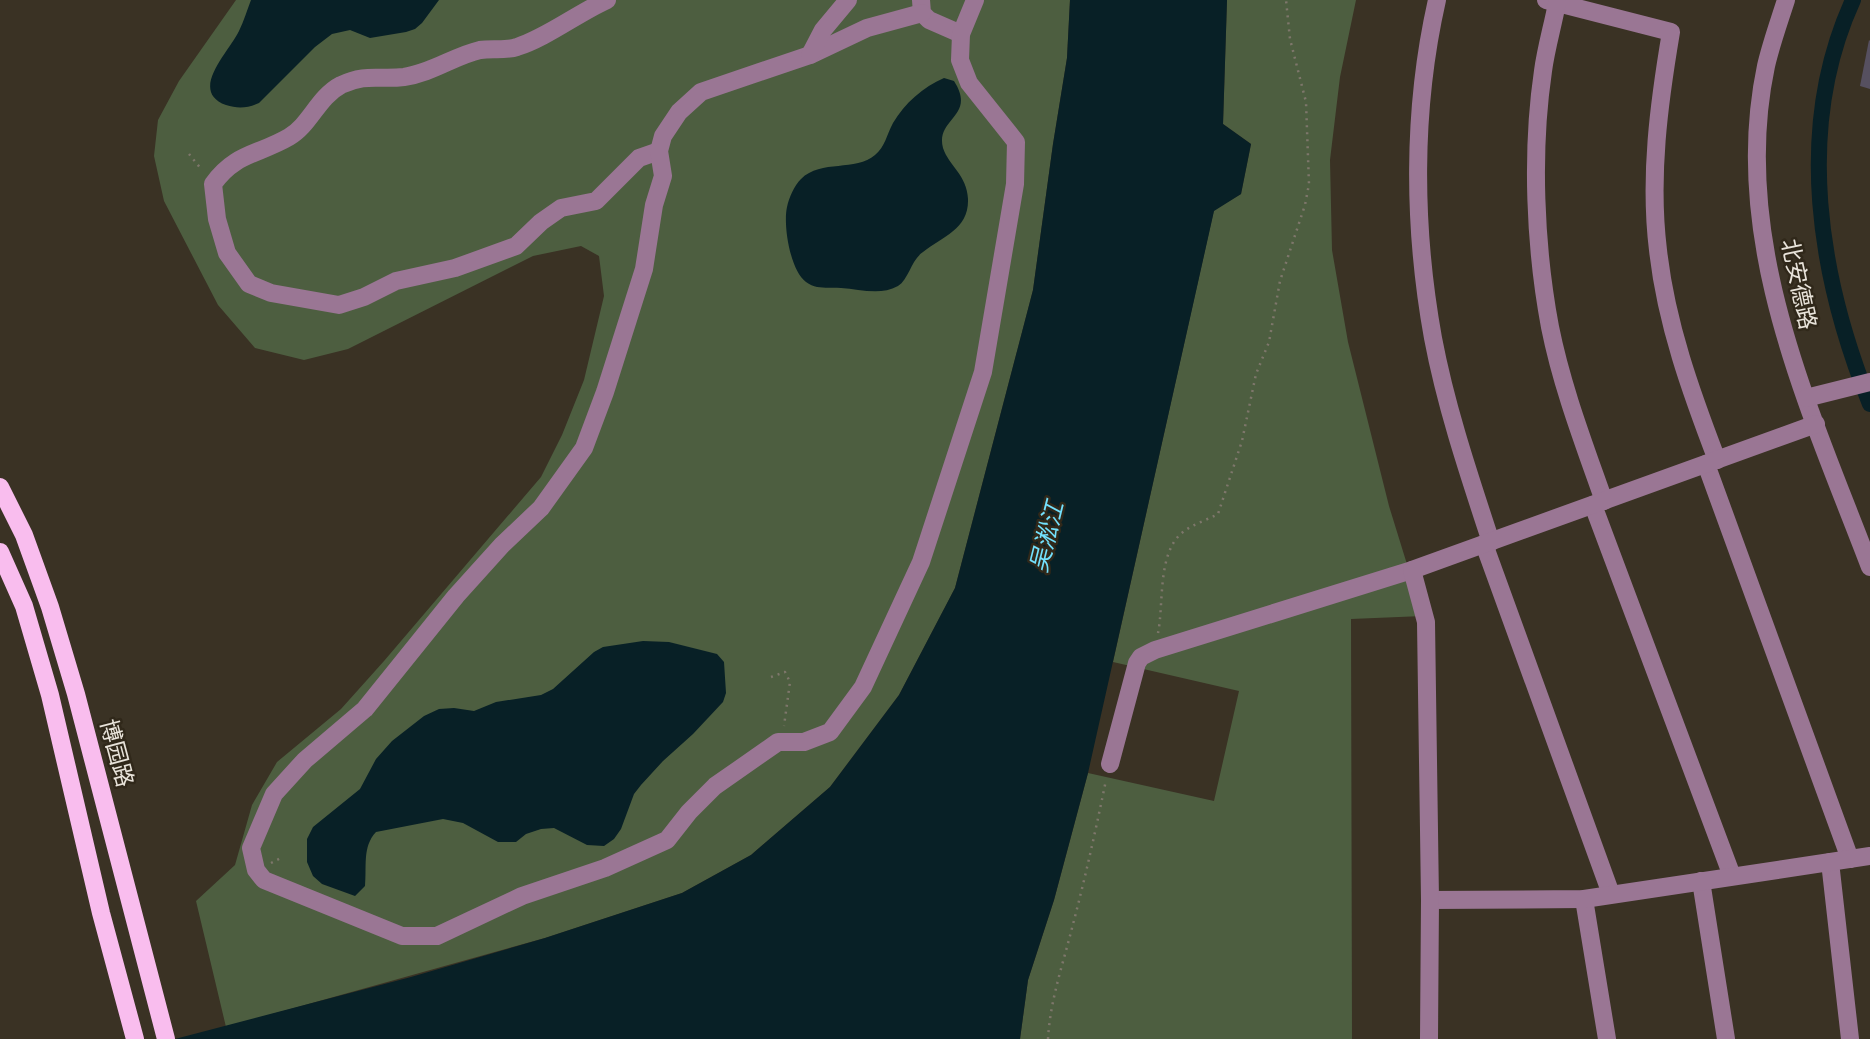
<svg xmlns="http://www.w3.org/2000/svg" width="1870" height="1039" viewBox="0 0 1870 1039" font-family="'PT Serif','Noto Sans SC',serif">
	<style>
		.green { fill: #4d5e40 }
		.water { fill: #082026 }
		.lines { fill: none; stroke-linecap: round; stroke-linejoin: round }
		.canal { stroke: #082026; stroke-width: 16 }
		.building { fill: #565060 }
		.path { stroke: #7e776b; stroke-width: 2.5; stroke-dasharray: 2 5; stroke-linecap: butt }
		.minor { stroke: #9a7694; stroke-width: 18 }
		.major { stroke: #f9bdee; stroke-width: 18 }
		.labels { text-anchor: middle; stroke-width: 5; stroke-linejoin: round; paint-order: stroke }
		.street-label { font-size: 23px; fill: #e8e3da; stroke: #30281a }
		.water-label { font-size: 24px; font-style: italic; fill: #73e1fd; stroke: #30281a }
	</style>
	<rect width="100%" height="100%" fill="#3a3224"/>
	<!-- green -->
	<g class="green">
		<polygon points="236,0 1070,0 1067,58 1053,144 1033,290 955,588 899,695 830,787 751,855 682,893 545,938 226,1027 196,901 235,865 252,805 277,762 341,709 384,661 541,477 562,435 584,380 604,296 599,256 581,246 533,256 348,349 304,360 255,348 218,305 164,201 154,156 158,120 179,81"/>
		<polygon points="1227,0 1356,0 1340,77 1330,160 1332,250 1348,342 1389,506 1423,616 1351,619 1352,1039 1020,1039 1028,980 1054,900 1088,773 1214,801 1239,691 1113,662 1214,210 1241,194 1251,144 1223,124"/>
	</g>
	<!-- water -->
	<g class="water">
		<path d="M251,0h188l-17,23 -7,6 -9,3 -36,6 -20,-8 -18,4 -17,13 -56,56c-11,5 -21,6 -33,2 -38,-14 3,-53 13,-74 5,-10 8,-21 12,-31z"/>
		<polygon points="1070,0 1227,0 1223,124 1251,144 1241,194 1214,211 1088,773 1054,900 1028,980 1020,1039 175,1039 411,977 545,938 682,893 751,855 830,787 899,695 955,588 1033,290 1053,144 1067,58"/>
		<path d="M944,78l10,3c23,36 -19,37 -11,67 6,18 24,27 25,51 1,30 -25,37 -45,53 -12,8 -14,27 -25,34 -18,10 -38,3 -57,2 -13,-1 -24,2 -35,-6 -16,-12 -23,-57 -19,-75 2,-9 7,-21 14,-28 20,-20 55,-7 74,-24 10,-8 12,-21 18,-32 12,-20 30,-36 51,-45z"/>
		<path d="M643,641l26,1 48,12 7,8 2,31 -3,9 -30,32 -30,27 -22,24 -7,9 -13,35 -7,10 -10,7 -17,-1 -33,-17 -13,1 -15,5 -10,8h-18l-35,-19 -20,-4 -67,13c-14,15 -9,35 -11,54l-10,10 -33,-12 -9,-8 -6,-14v-23l6,-12 47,-38 16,-30 16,-18 32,-25 15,-7 15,-1 20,3 22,-9 45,-7 12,-6 41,-37 9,-5z"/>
	</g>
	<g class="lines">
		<!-- canal -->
		<path class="canal" d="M1853,0c-59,129 -34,277 17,404"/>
	</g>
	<!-- building -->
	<polygon class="building" points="1869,40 1870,41 1870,89 1860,86"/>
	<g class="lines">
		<!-- path -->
		<g class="path">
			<polyline points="189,154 202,170"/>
			<path d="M1158,633c6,-29 -1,-81 25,-101 10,-8 24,-12 35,-18l24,-73 14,-67 13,-32 11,-61 25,-76 4,-21 -3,-82 -16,-63 -4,-39"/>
			<polyline points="771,677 785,672 790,682 784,726"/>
			<polyline points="271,863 281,858"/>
			<path d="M1048,1039c2,-38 15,-75 24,-111 13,-49 24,-99 34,-148"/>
		</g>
		<!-- minor -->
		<g class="minor">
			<path d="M607,0c-29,13 -61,38 -90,47 -11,4 -25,1 -37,3 -26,6 -48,23 -76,27 -25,3 -38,-4 -63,8 -23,12 -31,40 -52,52 -31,18 -54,16 -76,47l4,35 10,34 22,31 22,9 68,12 25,-8 32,-16 59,-13 61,-22 25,-24 20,-14 35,-7 43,-43 20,-7"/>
			<polyline points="921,0 922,13 929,20 961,34"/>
			<path d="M1437,0c-25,110 -24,227 -4,338 13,69 36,137 58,204"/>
			<path d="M1546,0l125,32c-12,71 -22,145 -13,218 8,73 33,142 59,210"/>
			<path d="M1786,0c-7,22 -15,44 -20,66 -37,174 44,343 104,501"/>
			<path d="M1557,3c-4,22 -11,45 -14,68 -12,81 -8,176 7,256 12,60 34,117 54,174"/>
			<polyline points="922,13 867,28 810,55 701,92 679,112 663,136 659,151 663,176 654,205 644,269 605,392 584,448 541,508 502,545 456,596 365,709 305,760 274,794 251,848 256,870 264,880 402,936 437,936 522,896 605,868 667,840 689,812 715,786 778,742 804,742 830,732 863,687 921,562 983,372 1015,184 1016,142 969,83 960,60 961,34 975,0"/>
			<polyline points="810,55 823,30 848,0"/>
			<polyline points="1806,398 1870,382"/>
			<polyline points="1706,464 1850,859"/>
			<polyline points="1593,505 1732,876"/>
			<polyline points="1484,544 1611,894"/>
			<polyline points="1110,764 1137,663 1141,657 1155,650 1412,570"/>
			<polyline points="1830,862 1850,1039"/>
			<polyline points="1701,881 1726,1039"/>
			<polyline points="1584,899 1607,1039"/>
			<polyline points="1430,900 1584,899 1870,856"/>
			<polyline points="1429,1039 1430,900 1426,622 1412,570 1816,424"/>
		</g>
		<!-- major -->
		<g class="major">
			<polyline points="0,487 24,535 50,607 76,694 166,1039"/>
			<polyline points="0,552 24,606 50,695 101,913 135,1039"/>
		</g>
	</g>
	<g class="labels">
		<!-- street labels -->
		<g class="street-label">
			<text transform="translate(1799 284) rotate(78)" y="8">北安德路</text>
			<text transform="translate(117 753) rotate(75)" y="8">博园路</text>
		</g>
		<!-- water labels -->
		<g class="water-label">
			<text transform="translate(1047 537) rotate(-76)" y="8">吴淞江</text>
		</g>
	</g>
</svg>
